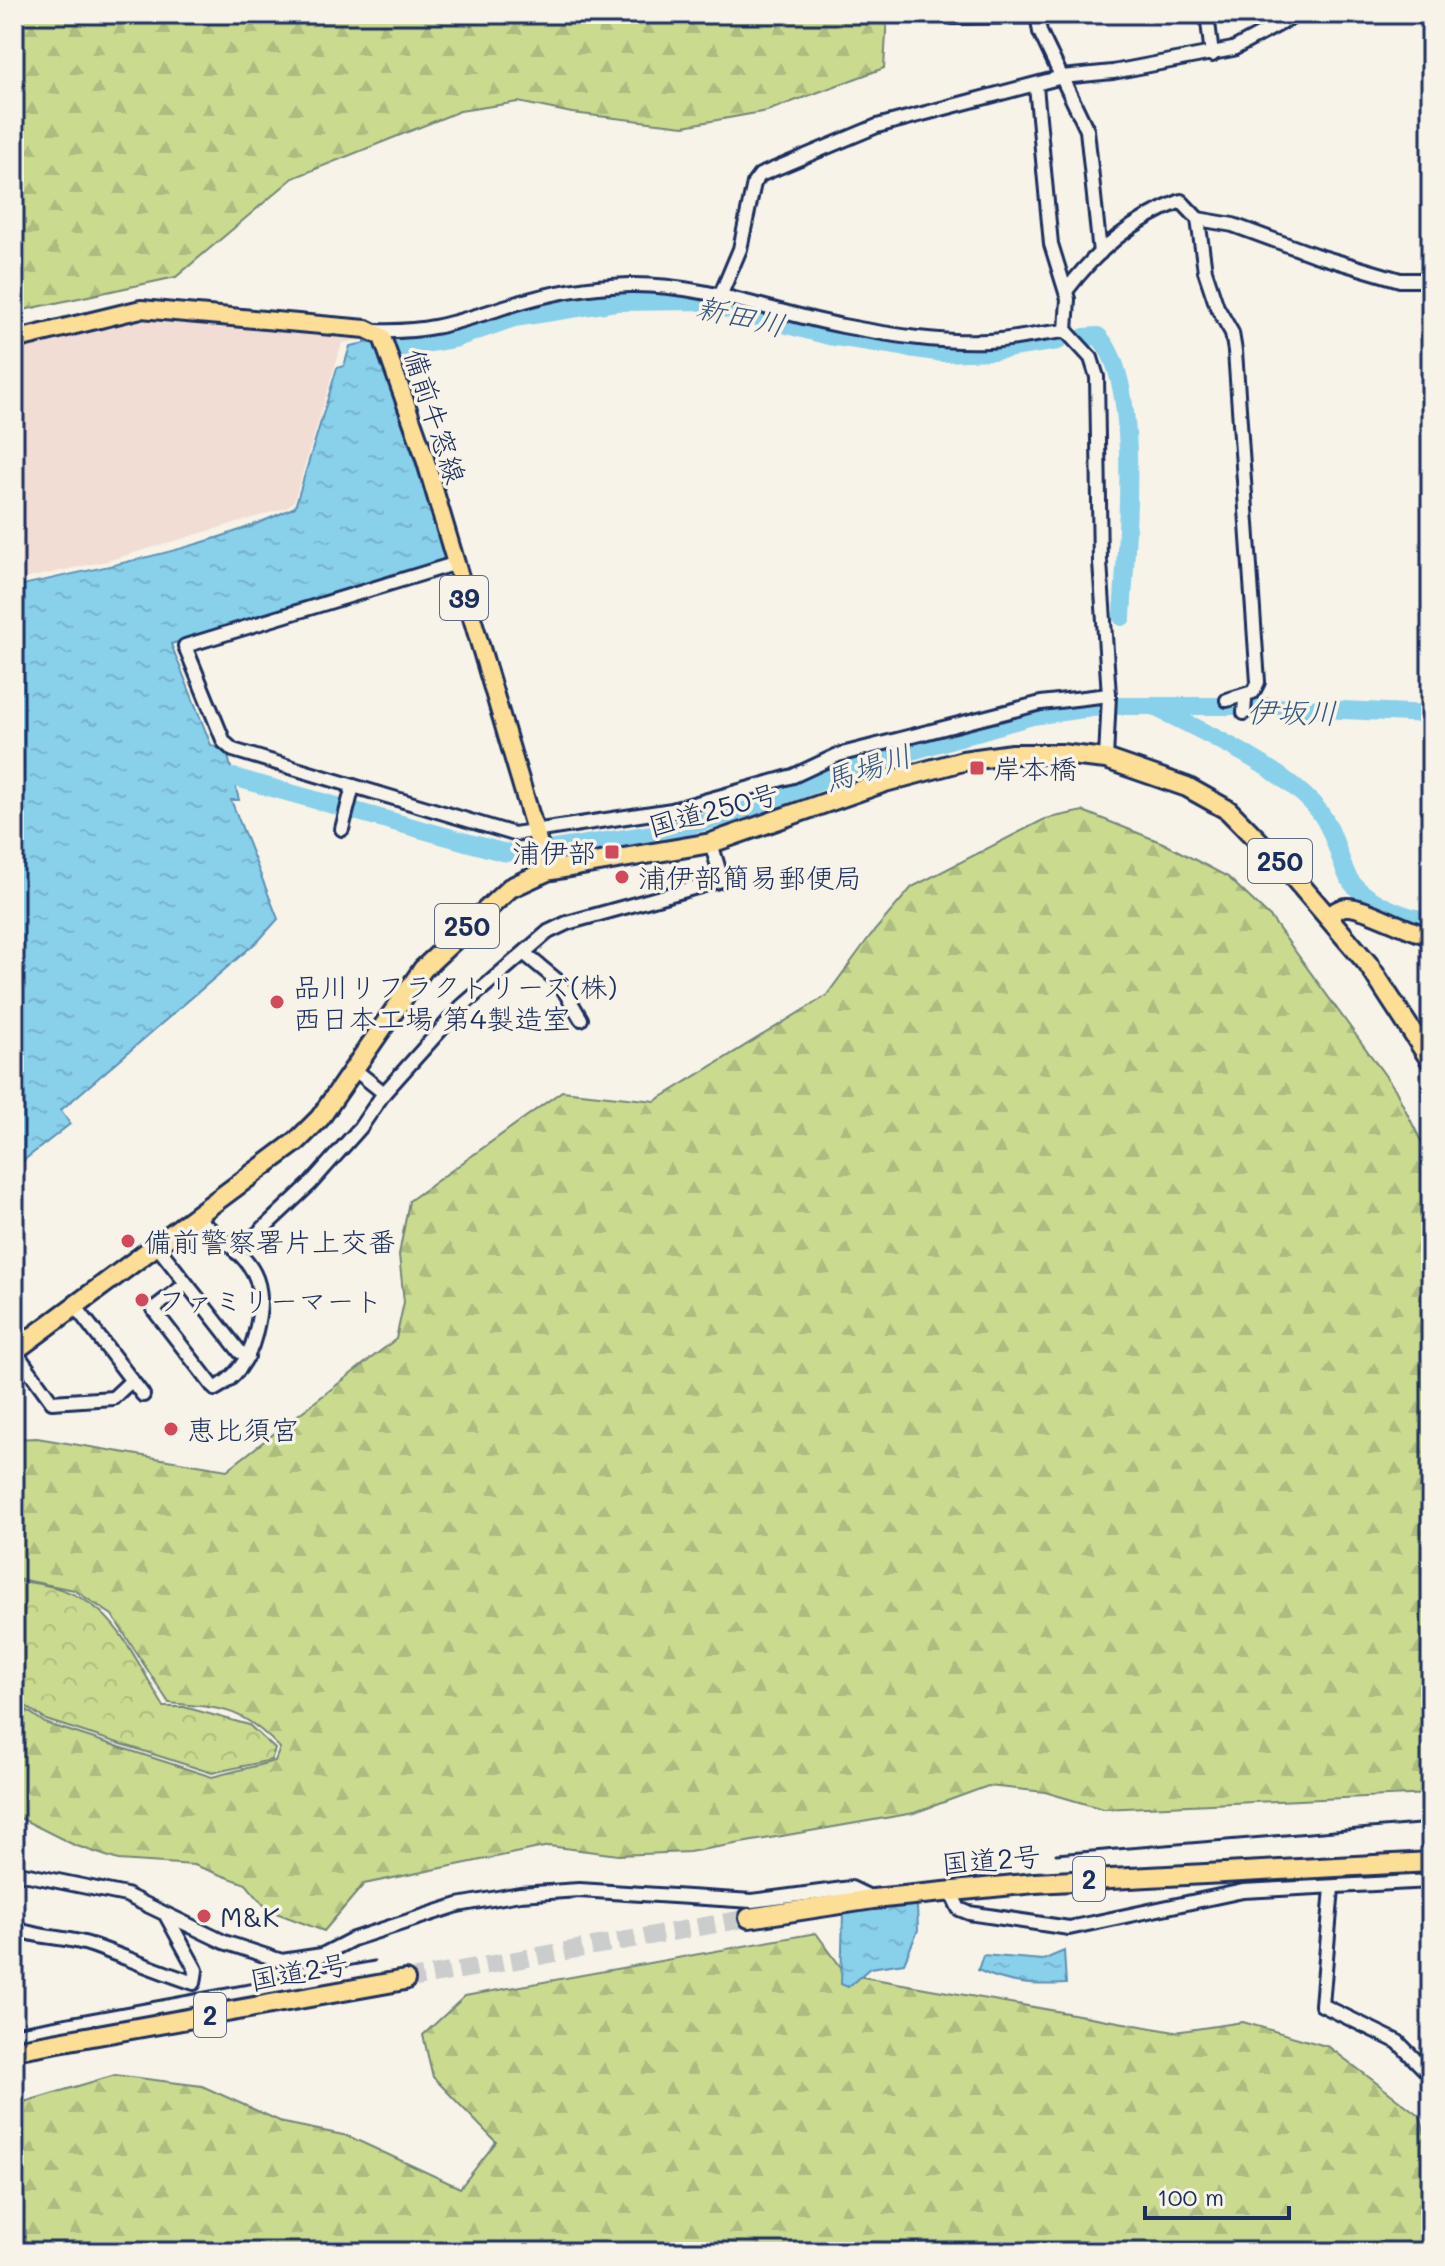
<svg xmlns="http://www.w3.org/2000/svg" width="1445" height="2266" font-family="Mali,'Klee One',sans-serif">
	<style>
		.built { fill: #f2ddd5 }
		.forest { fill: url(#forest-firs); stroke: #728577; stroke-width: 2 }
		.park { fill: url(#park-crowns); stroke: #728577; stroke-width: 2 }
		.water { fill: url(#water-ripples); stroke: #5d90b3; stroke-width: 2 }
		.lines { fill: none; stroke-linecap: round; stroke-linejoin: round }
		.stream { stroke: #5d90b3; stroke-width: 3 }
		.river { stroke: #89d0eb; stroke-width: 18 }
		.highway-tunnel { stroke: #cbcccc; stroke-width: 18; stroke-dasharray: 18 9; stroke-linecap: butt }
		.minor-casing { stroke: #1b2f5e; stroke-width: 18 }
		.major-casing { stroke: #1b2f5e; stroke-width: 22 }
		.highway-casing { stroke: #1b2f5e; stroke-width: 24 }
		.minor { stroke: #f7f3e8; stroke-width: 12 }
		.major { stroke: #fcde96; stroke-width: 16 }
		.highway { stroke: #fcde96; stroke-width: 18 }
		.rail { stroke: #1b2f5e; stroke-width: 3 }
		.poi-dot { fill: #d1495b; stroke: #f7f3e8; stroke-width: 3 }
		.labels { text-anchor: middle; dominant-baseline: central; stroke-width: 7; stroke-linejoin: round; paint-order: stroke }
		.shield { fill: #f7f3e8; stroke: #5d6a87; stroke-width: 2 }
		.shield-label { font-size: 26px; font-weight: bold; fill: #1b2f5e }
		.street-label { font-size: 28px; fill: #1b2f5e; stroke: #f7f3e8 }
		.poi-label { font-size: 28px; fill: #1b2f5e; stroke: #f7f3e8; text-anchor: start }
		.water-label { font-size: 30px; font-style: italic; fill: #365781; stroke: #f7f3e8 }
	</style>
	<defs>
		<pattern id="forest-firs" width="22" height="20" patternUnits="userSpaceOnUse" patternTransform="scale(2)"><rect width="22" height="20" fill="#cadb90"/><path d="M5 1l3.5 6h-7zM16 11l3.5 6h-7z" fill="#adbc7f"/></pattern>
		<pattern id="park-crowns" width="20" height="18" patternUnits="userSpaceOnUse" patternTransform="scale(2)"><rect width="20" height="18" fill="#cadb90"/><path d="M2 6a3 3 0 1 1 6 0M12 15a3 3 0 1 1 6 0" fill="none" stroke="#adbc7f"/></pattern>
		<pattern id="water-ripples" width="26" height="14" patternUnits="userSpaceOnUse" patternTransform="scale(2)"><rect width="26" height="14" fill="#89d0eb"/><path d="M2 4q2-2 4 0t4 0M15 11q2-2 4 0t4 0" fill="none" stroke="#76b3cc"/></pattern>
	</defs>
	<rect width="100%" height="100%" fill="#f7f3e8"/>
	<filter id="ink" filterUnits="userSpaceOnUse"><feTurbulence type="fractalNoise" baseFrequency=".0125" numOctaves="2"/><feDisplacementMap in="SourceGraphic" scale="16" xChannelSelector="R" yChannelSelector="G"/><feConvolveMatrix kernelMatrix="1 2 1 2 8 2 1 2 1" color-interpolation-filters="sRGB"/></filter>
	<g filter="url(#ink)">
		<!-- built -->
		<path class="built" d="M152 314 372 338 342 343 294 501 286 508 107 561 14 581V346Z"/>
		<!-- forest -->
		<g class="forest">
			<path d="M14 14H887L884 68 767 111 684 126 572 113 518 102 460 111 293 178 176 277 14 312Z"/>
			<path d="M1083 811 1163 843 1228 877 1271 918 1395 1089 1431 1161V1794L1103 1809 1045 1792 988 1786 914 1813 689 1852 618 1855 549 1846 364 1884 324 1931 268 1910 246 1884 194 1865 118 1860 74 1845 14 1815V1701L45 1723 212 1777 275 1761 280 1748C241 1707 223 1708 169 1703L112 1615 74 1590 14 1578V1439L37 1438 227 1470 396 1339 404 1302 399 1255 409 1201 562 1091 655 1101 826 996 870 936 912 887 1045 819Z"/>
			<path d="M816 1933 846 1974 1175 2032 1243 2022 1329 2047 1420 2116 1431 2154V2245L1424 2252H14V2109L24 2102 115 2075 202 2086 284 2123 348 2136 460 2188 496 2142 433 2077 423 2035 465 1996Z"/>
		</g>
		<!-- park -->
		<path class="park" d="M14 1581C108 1586 122 1637 164 1707H184L249 1725 275 1749 271 1760 212 1773 46 1720 14 1698Z"/>
		<!-- water -->
		<g class="water">
			<path d="M375 341 448 562 171 644 211 745 227 752 239 800H231L278 919 260 939 61 1110 70 1124 14 1168V587C109 565 206 550 295 507L337 368 344 366 350 346Z"/>
			<path d="M911 1904 917 1907 918 1930 904 1963 870 1968 848 1987 841 1984 843 1913Z"/>
			<path d="M1064 1951 1066 1984C1033 1986 1008 1984 978 1970L983 1955 1043 1960Z"/>
		</g>
		<g class="lines">
			<!-- stream -->
			<path class="stream" d="M1427 921 1431 926"/>
			<!-- river -->
			<g class="river">
				<path d="M1084 337 1098 336C1144 381 1125 554 1122 617"/>
				<path d="M379 352 454 339 514 318 616 302 697 301 829 336 943 353 993 351 1058 341"/>
				<path d="M1156 708C1204 732 1276 765 1313 804 1333 825 1336 850 1347 875 1359 900 1406 918 1431 921"/>
				<path d="M233 777 502 852 521 854 659 833 739 813 857 767 1032 716 1107 706H1256L1431 714"/>
			</g>
			<!-- highway-tunnel -->
			<path class="highway-tunnel" d="M405 1980 749 1918"/>
			<!-- minor casing -->
			<g class="minor-casing">
				<g id="minor">
					<path d="M947 14 953 17 1037 16"/>
					<path d="M1037 14 1040 32 1087 130 1100 253"/>
					<path d="M1207 14 1212 55"/>
					<path d="M1036 86 1051 244 1068 299 1066 331"/>
					<path d="M1198 219 1233 225 1315 255 1400 280H1431"/>
					<path d="M1066 291C1098 249 1132 220 1181 201L1198 219 1205 271 1217 307 1232 333 1235 351 1258 682 1253 692 1227 700"/>
					<path d="M721 294 740 249 754 183 760 175 877 126 975 100 1062 77 1113 72 1233 49 1298 14"/>
					<path d="M376 331C432 333 459 321 511 305 549 293 590 286 630 285 705 284 771 312 843 326 890 335 940 343 988 341 1014 340 1040 333 1066 331L1091 358 1097 377 1100 562 1109 695 1106 759"/>
					<path d="M454 564 185 646 224 742 233 750 514 834 672 810 793 776 838 755 1041 703 1109 695"/>
					<path d="M1244 713 1245 700"/>
					<path d="M342 829 353 786"/>
					<path d="M525 954 559 982 581 1019"/>
					<path d="M355 1070 384 1093"/>
					<path d="M157 1246 240 1352 248 1356"/>
					<path d="M237 1253 310 1184 360 1128 384 1093 462 1006 548 932 567 923 722 880 711 843"/>
					<path d="M186 1284 153 1309 215 1389C237 1377 249 1359 255 1335 272 1268 244 1258 196 1217"/>
					<path d="M76 1307 143 1395"/>
					<path d="M15 1351 52 1402 113 1398 131 1381"/>
					<path d="M14 1872 126 1895 224 1942 282 1961 322 1955 353 1939 458 1905 520 1894 579 1890 752 1901 851 1888 872 1898"/>
					<path d="M1332 1888 1322 2005 1398 2042 1431 2076"/>
					<path d="M950 1890 959 1909 969 1913 1069 1928 1243 1891 1431 1881"/>
					<path d="M14 1928C39 1939 68 1936 94 1946 127 1958 160 1972 194 1983L196 1970 167 1917"/>
				</g>
			</g>
			<!-- major casing -->
			<g class="major-casing">
				<g id="major">
					<path d="M14 340 141 309 366 329 382 337 423 452 547 871"/>
					<path d="M1329 915C1333 913 1340 907 1346 907 1363 905 1407 932 1431 936"/>
				</g>
			</g>
			<!-- highway casing -->
			<g class="highway-casing">
				<g id="highway">
					<path d="M14 1351 297 1141 320 1118 423 969 510 888 547 871 711 843 885 782 963 761 1012 754H1061L1106 759 1187 787 1228 810 1290 873 1368 964 1431 1061"/>
					<path d="M749 1918 873 1899 1035 1883 1431 1862"/>
					<path d="M14 2050 405 1980"/>
				</g>
			</g>
			<!-- minor -->
			<use href="#minor" class="minor"/>
			<!-- major -->
			<use href="#major" class="major"/>
			<!-- highway -->
			<use href="#highway" class="highway"/>
			<!-- rail -->
			<g class="rail">
				<path d="M1056 1854 1431 1823"/>
				<path d="M14 2027 374 1961"/>
			</g>
		</g>
	</g>
	<!-- markers -->
	<g class="poi-dot">
		<rect x="969" y="760" width="16" height="16" rx="4"/>
		<rect x="604" y="844" width="16" height="16" rx="4"/>
		<circle cx="622" cy="877" r="8"/>
		<circle cx="277" cy="1002" r="8"/>
		<circle cx="128" cy="1241" r="8"/>
		<circle cx="142" cy="1300" r="8"/>
		<circle cx="171" cy="1429" r="8"/>
		<circle cx="204" cy="1916" r="8"/>
	</g>
	<g class="labels">
		<!-- shield labels -->
		<g class="shield">
			<rect x="440" y="576" width="48" height="44" rx="6"/>
			<rect x="1248" y="839" width="64" height="44" rx="6"/>
			<rect x="435" y="904" width="64" height="44" rx="6"/>
			<rect x="1073" y="1857" width="32" height="44" rx="6"/>
			<rect x="194" y="1993" width="32" height="44" rx="6"/>
		</g>
		<g class="shield-label">
			<text x="464" y="598">39</text>
			<text x="1280" y="861">250</text>
			<text x="467" y="926">250</text>
			<text x="1089" y="1879">2</text>
			<text x="210" y="2015">2</text>
		</g>
		<!-- street labels -->
		<g class="street-label">
			<text transform="translate(436 416) rotate(72)">備前牛窓線</text>
			<text transform="translate(713 809) rotate(-15)">国道250号</text>
			<text transform="translate(991 1859) rotate(-5)">国道2号</text>
			<text transform="translate(299 1971) rotate(-10)">国道2号</text>
		</g>
		<!-- poi labels -->
		<g class="poi-label">
			<text x="993" y="768">岸本橋</text>
			<text x="596" y="852" text-anchor="end">浦伊部</text>
			<text x="638" y="877">浦伊部簡易郵便局</text>
			<text x="293" y="986">品川リフラクトリーズ(株)<tspan x="293" dy="32">西日本工場 第4製造室</tspan></text>
			<text x="144" y="1241">備前警察署片上交番</text>
			<text x="158" y="1300">ファミリーマート</text>
			<text x="187" y="1429">恵比須宮</text>
			<text x="220" y="1916">M&amp;K</text>
		</g>
		<!-- water labels -->
		<g class="water-label">
			<text transform="translate(741 315) rotate(13)">新田川</text>
			<text transform="translate(1292 711) rotate(1)">伊坂川</text>
			<text transform="translate(867 767) rotate(-18)">馬場川</text>
		</g>
	</g>
	<!-- margin -->
	<rect width="1445" height="2266" fill="none" stroke="#f7f3e8" stroke-width="48"/>
	<rect x="24" y="24" width="1397" height="2218" fill="none" stroke="#1b2f5e" stroke-width="3" filter="url(#ink)"/>
	<!-- scale -->
	<path d="M1145 2206v12h144v-12" fill="none" stroke="#1b2f5e" stroke-width="4"/>
	<text x="1157" y="2206" font-size="24" fill="#1b2f5e" stroke="#f7f3e8" stroke-width="6" paint-order="stroke">100 m</text>
</svg>
